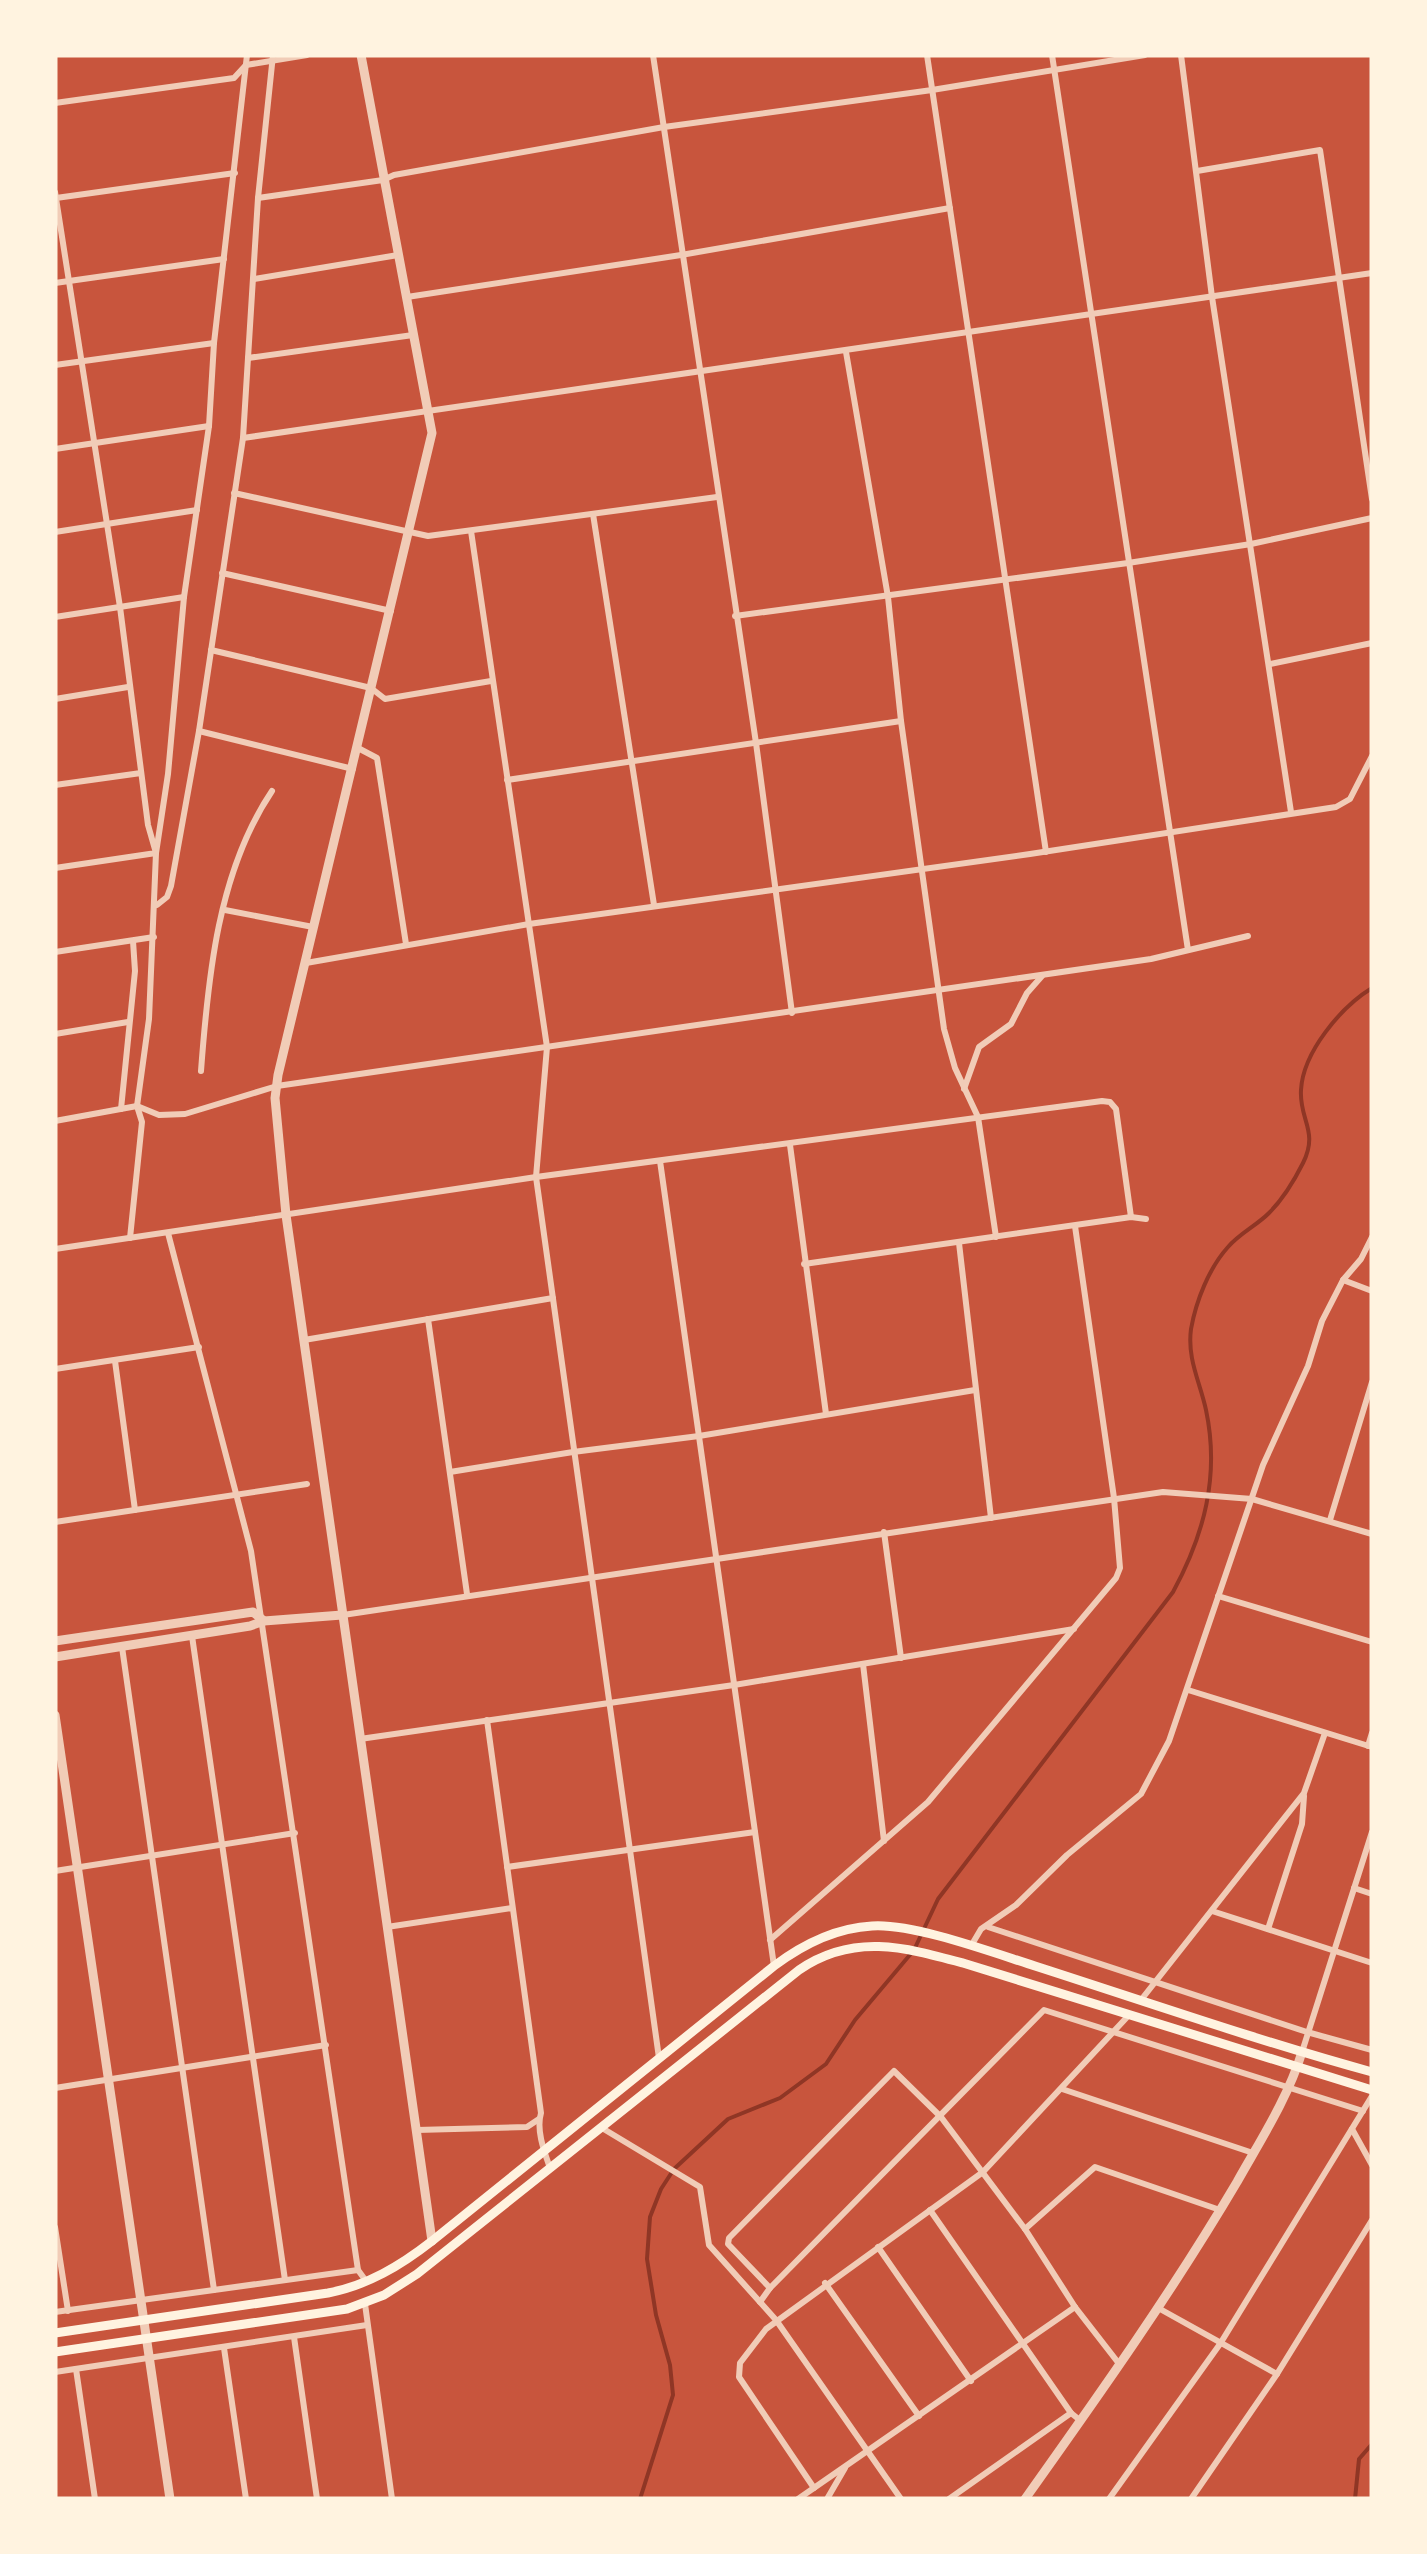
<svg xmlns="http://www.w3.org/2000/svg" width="1427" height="2554" font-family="'Noto Sans',sans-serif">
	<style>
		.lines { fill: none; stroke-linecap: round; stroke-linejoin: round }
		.stream { stroke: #8f3625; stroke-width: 4 }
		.minor { stroke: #f1ccb7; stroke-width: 6 }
		.tertiary { stroke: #f1ccb7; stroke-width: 9 }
		.secondary { stroke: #fff3e0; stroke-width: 9 }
	</style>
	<rect width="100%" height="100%" fill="#c8553d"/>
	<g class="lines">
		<!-- stream -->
		<g class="stream">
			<path d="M1372 131V134"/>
			<path d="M640 2499 673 2395 670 2365 656 2315 647 2259 650 2217 661 2189 674 2169 728 2119 780 2098 826 2064 855 2020 914 1950 938 1899 1173 1592C1204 1535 1220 1476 1206 1410 1200 1382 1187 1359 1191 1329 1196 1301 1209 1268 1228 1247 1240 1233 1256 1226 1269 1213 1283 1199 1294 1181 1303 1163 1319 1131 1299 1120 1301 1090 1303 1052 1341 1007 1372 988"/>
			<path d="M1355 2499 1359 2459 1372 2444"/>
		</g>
		<!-- minor -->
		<g class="minor">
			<path d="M653 55 756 743 792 1013"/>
			<path d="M927 55 1046 852"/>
			<path d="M1052 55 1188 950"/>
			<path d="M1181 55 1212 297 1291 812"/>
			<path d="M55 103 234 78 246 65 307 55"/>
			<path d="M1197 171 1320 150 1372 499"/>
			<path d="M55 192 120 607 148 825 156 853 55 868"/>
			<path d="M56 198 235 173"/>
			<path d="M258 198 383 180 394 175 664 127 932 90 1145 55"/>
			<path d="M254 279 398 255"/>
			<path d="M55 283 224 259"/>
			<path d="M407 297 681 255 950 208"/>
			<path d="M846 352 888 597 901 721 944 1029 955 1068 978 1117 996 1237"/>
			<path d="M248 358 413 335"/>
			<path d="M55 365 214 343"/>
			<path d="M243 438 1372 273"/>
			<path d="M55 449 209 426"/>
			<path d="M234 493 428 536 717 497"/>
			<path d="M593 514 654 905"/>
			<path d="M471 531 547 1047 536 1177 659 2058"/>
			<path d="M55 532 197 510"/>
			<path d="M222 573 391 611"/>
			<path d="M735 616 1128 563 1251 544 1372 518"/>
			<path d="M55 617 184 597"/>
			<path d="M211 650 371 688 385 699 491 681"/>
			<path d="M1270 664 1372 643"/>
			<path d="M55 699 128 687"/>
			<path d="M199 731 353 769"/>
			<path d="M358 748 377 758 406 944"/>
			<path d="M507 780 901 721"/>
			<path d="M55 785 141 773"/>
			<path d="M157 905 167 897 171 886 199 731 243 438 258 198 273 55"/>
			<path d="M225 910 313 927"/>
			<path d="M55 952 154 937"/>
			<path d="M306 963 529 924 1030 854 1336 807 1350 799 1372 756"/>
			<path d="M55 1034 128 1022"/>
			<path d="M201 1071C208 977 218 871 272 791"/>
			<path d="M964 1089 979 1047 1011 1024 1027 993 1042 976"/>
			<path d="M121 1109 135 971 133 941"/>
			<path d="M55 1121 137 1106 159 1115 185 1114 277 1086 1151 959 1248 936"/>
			<path d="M790 1145 826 1414"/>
			<path d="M660 1161 774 1966"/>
			<path d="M168 1233 251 1551 358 2270 366 2281"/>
			<path d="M130 1238 142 1122 137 1106 149 1019 156 853 168 774 184 597 209 426 214 343 247 55"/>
			<path d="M959 1243 991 1518"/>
			<path d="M55 1249 536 1177 1102 1101 1110 1102 1116 1109 1131 1217"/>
			<path d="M804 1264 1131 1217 1146 1219"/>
			<path d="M1343 1280 1372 1291"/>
			<path d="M428 1319 467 1594"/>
			<path d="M304 1340 553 1298"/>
			<path d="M115 1361 135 1510"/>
			<path d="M55 1369 199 1347"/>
			<path d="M450 1472 573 1452 699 1436 975 1390"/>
			<path d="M1330 1520 1372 1382"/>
			<path d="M55 1522 307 1484"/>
			<path d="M884 1532 901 1658"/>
			<path d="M1218 1596 1372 1642"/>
			<path d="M343 1615 1163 1492 1252 1499 1372 1534"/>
			<path d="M192 1636 285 2280"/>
			<path d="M122 1647 214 2290"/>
			<path d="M863 1664 884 1841"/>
			<path d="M1188 1690 1372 1747"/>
			<path d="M487 1720 541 2113C536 2130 544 2151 550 2168"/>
			<path d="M360 1739 734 1685 1074 1629"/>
			<path d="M1368 1746 1372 1733"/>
			<path d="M507 1867 755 1832"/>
			<path d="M55 1871 295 1833"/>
			<path d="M1354 1888 1372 1894"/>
			<path d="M1212 1911 1372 1963"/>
			<path d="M387 1927 512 1908"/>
			<path d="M988 1927 1307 2032 1372 2050"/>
			<path d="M1268 1929 1302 1824 1304 1796"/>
			<path d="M770 1940 928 1802 1116 1578 1120 1568 1114 1498 1075 1226"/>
			<path d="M971 1946 981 1929 1016 1905 1067 1855 1141 1794 1169 1741 1263 1465 1308 1366 1322 1321 1343 1280 1361 1259 1372 1237"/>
			<path d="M1141 2000 1304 1793 1325 1733"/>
			<path d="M1302 2052 1372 1832"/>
			<path d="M55 2088 326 2045"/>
			<path d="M1062 2089 1253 2153"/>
			<path d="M602 2128 700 2187 709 2245 776 2320 901 2499"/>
			<path d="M1352 2129 1372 2165"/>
			<path d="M417 2130 527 2127 539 2119"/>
			<path d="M930 2210 1071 2413 1081 2421"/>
			<path d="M55 2227 68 2311"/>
			<path d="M1025 2229 1095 2167 1220 2210"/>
			<path d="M878 2247 971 2381"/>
			<path d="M825 2283 919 2416"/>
			<path d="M770 2288 728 2244 729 2238 894 2071 941 2117 1025 2229 1075 2307 1120 2365"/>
			<path d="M760 2302 770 2288 1044 2010 1363 2111"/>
			<path d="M365 2304 392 2499"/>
			<path d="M1160 2309 1277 2374"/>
			<path d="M55 2312 358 2270"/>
			<path d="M294 2337 317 2499"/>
			<path d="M224 2348 246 2499"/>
			<path d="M76 2369 95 2499"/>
			<path d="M55 2372 367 2325"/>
			<path d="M814 2488 739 2377 740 2363 766 2329 983 2172 1129 2015"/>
			<path d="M798 2499 1075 2307"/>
			<path d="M827 2499 845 2468"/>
			<path d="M949 2499 1071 2413"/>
			<path d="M1109 2499 1220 2344 1372 2096"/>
			<path d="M1191 2499 1277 2374 1372 2220"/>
		</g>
		<!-- tertiary -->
		<g class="tertiary">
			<path d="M361 55 432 433 278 1075 275 1098 286 1215 432 2241"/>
			<path d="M55 1641 253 1612 264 1621"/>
			<path d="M55 1657 250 1626 264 1621 342 1615"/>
			<path d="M55 1715 170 2499"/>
			<path d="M1025 2499C1099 2395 1172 2292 1237 2182 1260 2141 1288 2098 1302 2052"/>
		</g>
		<!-- secondary -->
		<g class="secondary">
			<path d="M55 2333 328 2293C368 2285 400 2266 432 2241L774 1966C802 1945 836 1928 872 1926 913 1923 994 1953 1035 1966 1147 2002 1259 2041 1372 2072"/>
			<path d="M55 2352 347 2309 384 2295 417 2274 799 1970C853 1933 904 1947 963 1963L1372 2090"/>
		</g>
	</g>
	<!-- border -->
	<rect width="1427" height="2554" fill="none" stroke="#fff3e0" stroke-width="115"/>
</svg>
